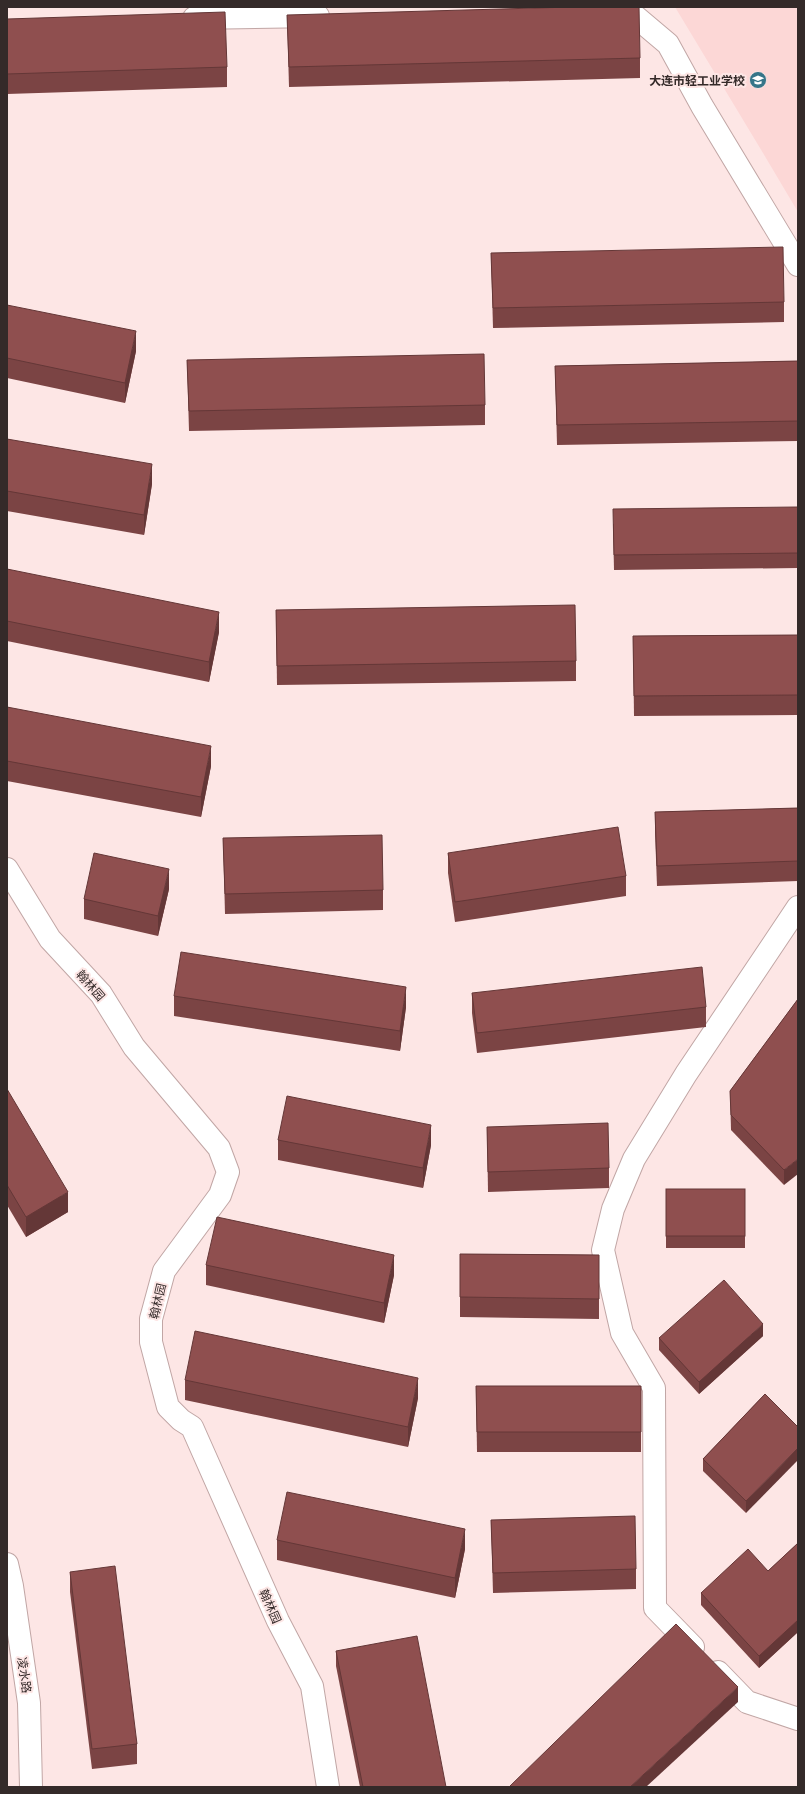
<svg xmlns="http://www.w3.org/2000/svg" width="805" height="1794" font-family="'Playfair Display','Noto Sans SC',serif">
	<style>
		.built { fill: #fcd7d6 }
		.lines { fill: none; stroke-linecap: round; stroke-linejoin: round }
		.minor-casing { stroke: #c1a6a5; stroke-width: 24 }
		.secondary-casing { stroke: #c1a6a5; stroke-width: 24 }
		.minor { stroke: #fff; stroke-width: 22 }
		.secondary { stroke: #fff; stroke-width: 22 }
		.wall { fill: #7b4444 }
		.shaded-wall { fill: #643737 }
		.building { fill: #8f4f4f; stroke: #643737 }
		.labels { text-anchor: middle; dominant-baseline: central; stroke-width: 4; stroke-linejoin: round; paint-order: stroke }
		.poi-label { font-size: 12px; font-weight: bold; fill: #342a29; stroke: #fde6e5; text-anchor: end }
		.street-label { font-size: 12px; fill: #342a29; stroke: #fde6e5 }
	</style>
	<rect width="100%" height="100%" fill="#fde6e5"/>
	<!-- built -->
	<path class="built" d="M675 7H798V212L763 153Z"/>
	<g class="lines">
		<!-- minor casing -->
		<g class="minor-casing">
			<g id="minor">
				<path d="M610 15 636 17 668 44 702 106 798 265"/>
				<path d="M194 18 318 16"/>
				<path d="M7 869 50 939 101 994 134 1047 219 1148 228 1172 220 1195 164 1271 151 1319V1342L168 1407 181 1420 192 1427 278 1621 312 1686 328 1787"/>
				<path d="M693 1647 655 1608 654 1388 622 1333 603 1250 613 1209 634 1159 686 1074 798 907"/>
				<path d="M718 1672 747 1702 798 1719"/>
			</g>
		</g>
		<!-- secondary casing -->
		<g class="secondary-casing">
			<path id="secondary" d="M7 1564 12 1586 29 1703 31 1787"/>
		</g>
		<!-- minor -->
		<use href="#minor" class="minor"/>
		<!-- secondary -->
		<use href="#secondary" class="secondary"/>
	</g>
	<!-- wall -->
	<g class="wall">
		<path d="M287 15 640 58V78L289 87Z"/>
		<path d="M7 19 227 67V87L7 94Z"/>
		<path d="M491 253 784 302V322L493 328Z"/>
		<path d="M7 305 136 351 125 403 7 378Z"/>
		<path d="M187 360 485 405V425L189 431Z"/>
		<path d="M798 361V441L557 445 555 366Z"/>
		<path d="M7 439 152 484 144 535 7 511Z"/>
		<path d="M798 507V568L614 570 613 524Z"/>
		<path d="M7 569 219 632 209 682 7 641Z"/>
		<path d="M276 610 576 661V681L277 685Z"/>
		<path d="M798 635V715L634 716 633 636Z"/>
		<path d="M7 707 211 766 201 817 7 781Z"/>
		<path d="M798 808V881L657 886 655 832V812Z"/>
		<path d="M223 838 383 890V910L225 914Z"/>
		<path d="M448 853 626 876V896L455 922 448 873Z"/>
		<path d="M169 889 158 936 84 919V899Z"/>
		<path d="M472 993 706 1007V1027L477 1053 472 1013Z"/>
		<path d="M174 996 406 1007 400 1051 174 1016Z"/>
		<path d="M798 999 784 1185 731 1130 730 1091Z"/>
		<path d="M7 1089 68 1212 26 1237 7 1205Z"/>
		<path d="M487 1127 609 1168V1188L488 1192Z"/>
		<path d="M278 1140 431 1145 423 1188 278 1160Z"/>
		<rect x="666" y="1189" width="79" height="59"/>
		<path d="M460 1254 599 1255V1319L460 1317Z"/>
		<path d="M206 1265 394 1275 384 1323 206 1285Z"/>
		<path d="M763 1336 699 1394 659 1350V1338Z"/>
		<path d="M185 1380 418 1398 408 1447 185 1400Z"/>
		<path d="M476 1386H641V1452H477Z"/>
		<path d="M765 1394 746 1513 703 1471V1459Z"/>
		<path d="M491 1520 636 1569V1589L493 1593Z"/>
		<path d="M277 1540 465 1549 455 1598 277 1560Z"/>
		<path d="M798 1543V1632L759 1668 701 1605V1593L768 1571Z"/>
		<path d="M70 1572 137 1744V1764L92 1769 70 1592Z"/>
		<path d="M336 1651 446 1787H360L336 1666Z"/>
	</g>
	<!-- shaded-wall -->
	<g class="shaded-wall">
		<path d="M136 331V351L125 403V383Z"/>
		<path d="M152 464V484L144 535V515Z"/>
		<path d="M219 612V632L209 682V662Z"/>
		<path d="M211 746V766L201 817V797Z"/>
		<path d="M169 869V889L158 936V916Z"/>
		<path d="M406 987V1007L400 1051V1031Z"/>
		<path d="M431 1125V1145L423 1188V1168Z"/>
		<path d="M798 1159V1174L784 1185V1170Z"/>
		<path d="M68 1192V1212L26 1237V1217Z"/>
		<path d="M394 1255V1275L384 1323V1303Z"/>
		<path d="M763 1324V1336L699 1394V1382Z"/>
		<path d="M418 1378V1398L408 1447V1427Z"/>
		<path d="M798 1448V1460L746 1513V1501Z"/>
		<path d="M465 1529V1549L455 1598V1578Z"/>
		<path d="M798 1620V1632L759 1668V1656Z"/>
		<path d="M738 1687V1702L646 1787H630Z"/>
	</g>
	<!-- building -->
	<g class="building">
		<path d="M572 7H639L640 58 289 67 287 15Z"/>
		<path d="M225 12 227 67 7 74V19Z"/>
		<path d="M783 247 784 302 493 308 491 253Z"/>
		<path d="M7 305 136 331 125 383 7 358Z"/>
		<path d="M484 354 485 405 189 411 187 360Z"/>
		<path d="M798 361V421L557 425 555 366Z"/>
		<path d="M7 439 152 464 144 515 7 491Z"/>
		<path d="M798 507V553L614 555 613 509Z"/>
		<path d="M7 569 219 612 209 662 7 621Z"/>
		<path d="M575 605 576 661 277 666 276 610Z"/>
		<path d="M798 635V695L634 696 633 636Z"/>
		<path d="M7 707 211 746 201 797 7 761Z"/>
		<path d="M798 808V861L657 866 655 812Z"/>
		<path d="M618 827 626 876 455 902 448 853Z"/>
		<path d="M382 835 383 890 225 894 223 838Z"/>
		<path d="M94 853 169 869 158 916 84 899Z"/>
		<path d="M181 952 406 987 400 1031 174 996Z"/>
		<path d="M702 967 706 1007 477 1033 472 993Z"/>
		<path d="M798 999V1159L784 1170 731 1115 730 1091Z"/>
		<path d="M7 1089 68 1192 26 1217 7 1185Z"/>
		<path d="M287 1096 431 1125 423 1168 278 1140Z"/>
		<path d="M608 1123 609 1168 488 1172 487 1127Z"/>
		<rect x="666" y="1189" width="79" height="47"/>
		<path d="M217 1217 394 1255 384 1303 206 1265Z"/>
		<path d="M460 1254 599 1255V1299L460 1297Z"/>
		<path d="M724 1280 763 1324 699 1382 659 1338Z"/>
		<path d="M195 1331 418 1378 408 1427 185 1380Z"/>
		<path d="M476 1386H641V1432H477Z"/>
		<path d="M765 1394 798 1427V1448L746 1501 703 1459Z"/>
		<path d="M287 1492 465 1529 455 1578 277 1540Z"/>
		<path d="M635 1516 636 1569 493 1573 491 1520Z"/>
		<path d="M798 1543V1620L759 1656 701 1593 748 1549 768 1571Z"/>
		<path d="M115 1566 137 1744 92 1749 70 1572Z"/>
		<path d="M676 1624 738 1687 630 1787H509Z"/>
		<path d="M417 1636 446 1787H363L336 1651Z"/>
	</g>
	<!-- icons -->
	<defs>
		<g id="school-disc" transform="scale(0.9)"><circle r="9.5" fill="#367589" stroke="#fde6e5"/><path d="M0-5L7-2L0 1L-7-2ZM-4 1L0 2.5L4 1V4Q0 6-4 4Z" fill="#fff"/></g>
	</defs>
	<g fill-rule="evenodd">
		<use href="#school-disc" x="758" y="80"/>
	</g>
	<g class="labels">
		<!-- poi labels -->
		<g class="poi-label">
			<text x="745" y="80">大连市轻工业学校</text>
		</g>
		<!-- street labels -->
		<g class="street-label">
			<text transform="translate(91 985) rotate(49)">翰林园</text>
			<text transform="translate(157 1301) rotate(-77)">翰林园</text>
			<text transform="translate(271 1606) rotate(66)">翰林园</text>
			<text transform="translate(25 1675) rotate(82)">凌水路</text>
		</g>
	</g>
	<!-- border -->
	<rect width="805" height="1794" fill="none" stroke="#342a29" stroke-width="16"/>
</svg>
